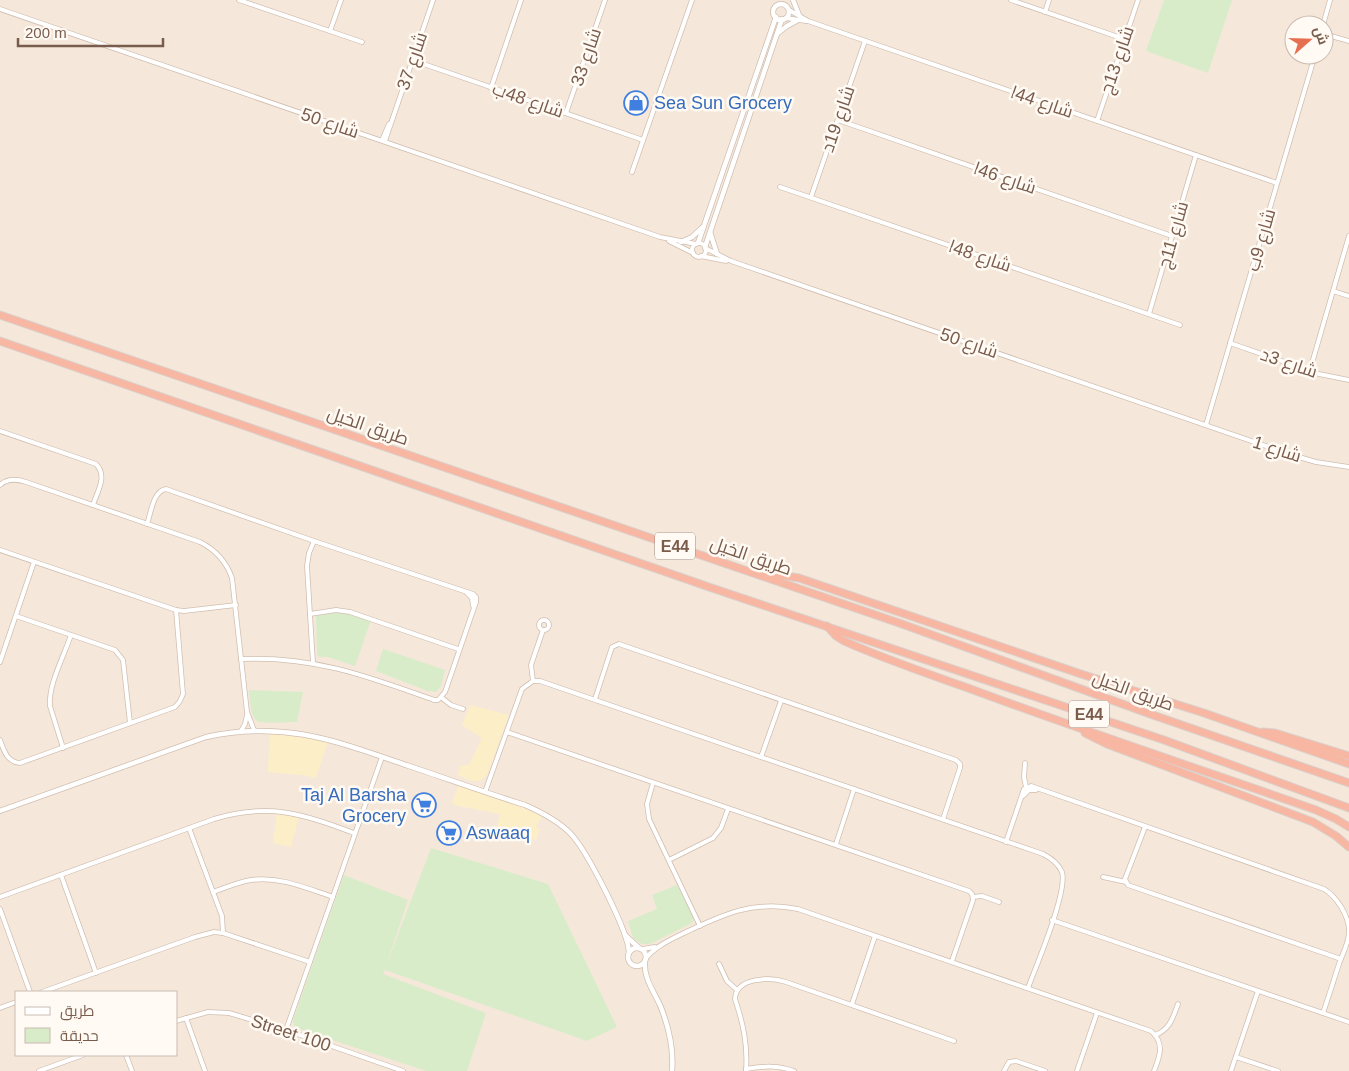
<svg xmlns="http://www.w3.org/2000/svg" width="1349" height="1071" font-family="Helvetica,Cairo,sans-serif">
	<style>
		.residential { fill: #f5e8da; fill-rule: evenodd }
		.green { fill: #d8ecc9 }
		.sand { fill: #fcefc7 }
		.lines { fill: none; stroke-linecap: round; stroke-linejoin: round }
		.minor-casing { stroke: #d1beb0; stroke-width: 5.5 }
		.tertiary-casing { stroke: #d1beb0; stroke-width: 6 }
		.motorway-casing { stroke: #dad1cd; stroke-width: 9 }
		.minor { stroke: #fff; stroke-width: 4 }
		.tertiary { stroke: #fff; stroke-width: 4.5 }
		.motorway { stroke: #f7b7a3; stroke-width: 7 }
		.labels { text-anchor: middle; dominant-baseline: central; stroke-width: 5; stroke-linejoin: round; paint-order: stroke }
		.shield { fill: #fffaf3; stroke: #a28b7f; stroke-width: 1 }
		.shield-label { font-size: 16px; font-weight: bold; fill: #7a5c4d }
		.street-label { font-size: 18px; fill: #7a5c4d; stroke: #fffaf3 }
		.shop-label { font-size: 18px; fill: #366cbe; stroke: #fffaf3; text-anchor: start }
	</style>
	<rect width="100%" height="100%" fill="#fdf6ec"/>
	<!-- residential -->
	<path class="residential" d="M0 0H1349V1071H0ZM1294 25H1324V55H1294ZM16 992H176V1055H16Z"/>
	<!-- green -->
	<g class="green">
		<path d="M1164 0H1232L1208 73 1146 51Z"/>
		<path d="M339 612 350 613 371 620 355 666 328 657H319L317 654 316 616Z"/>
		<path d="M383 649 445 670 441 686 436 692 428 691 376 671Z"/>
		<path d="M249 690 303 692 297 722C290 722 261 724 257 721 250 716 250 698 249 690Z"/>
		<path d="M431 848 548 884 617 1027 587 1041 385 970 383 974 486 1013 467 1071H426L299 1029 294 1026 293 1020 344 875 408 900 386 966Z"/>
		<path d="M677 885 694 918 692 923 650 944H642L633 938 628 921 657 909 652 895Z"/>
	</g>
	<!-- sand -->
	<g class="sand">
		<path d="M470 705 509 715 487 775 480 781H471L458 775 461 765H469L482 738 462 725Z"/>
		<path d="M270 733 328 741 316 778 302 775 268 772Z"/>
		<path d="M459 785 543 815 536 826 540 829 536 840 497 826 500 814 454 805 452 802Z"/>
		<path d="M277 813 299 816 291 847 273 843Z"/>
	</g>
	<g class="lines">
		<!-- minor casing -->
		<g class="minor-casing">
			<g id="minor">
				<path d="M239 0 362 42"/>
				<path d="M1011 0 1124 39"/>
				<path d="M0 9 660 237 696 244"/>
				<path d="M789 10 808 21 1277 183"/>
				<path d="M1045 12 1049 0"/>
				<path d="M786 18 806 21"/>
				<path d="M1323 25 1330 0"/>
				<path d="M330 31 341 0"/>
				<path d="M1324 34 1349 41"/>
				<path d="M412 60 643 140"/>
				<path d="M491 88 521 0"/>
				<path d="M566 113 605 0"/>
				<path d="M838 120 1172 236"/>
				<path d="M1097 121 1138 0"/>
				<path d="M382 140 389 124"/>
				<path d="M385 141 433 0"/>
				<path d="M632 172 692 0"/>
				<path d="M780 187 1180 325"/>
				<path d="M811 197 865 41"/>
				<path d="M669 241 693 253"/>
				<circle cx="699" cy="250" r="7"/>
				<path d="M705 248 731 261 1292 455 1316 462 1349 467"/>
				<path d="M701 256 726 261"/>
				<path d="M1333 291 1349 296"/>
				<path d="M1149 314 1196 155"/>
				<path d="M1230 343 1319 374 1349 380"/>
				<path d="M1310 370 1349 236"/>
				<path d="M1206 425 1315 55"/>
				<path d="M0 431 96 464C108 476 97 492 93 505"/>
				<path d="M0 485C8 478 17 479 26 482L200 542C216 550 226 561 232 578L247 712 254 730"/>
				<path d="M147 524C151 513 153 491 166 489L314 541 473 594 476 597V602L445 692 438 700H434C367 676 314 656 241 659"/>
				<path d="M0 550 176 610 184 611 236 605"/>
				<path d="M467 593 472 598 473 606"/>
				<path d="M310 614 336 610 350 612 458 649"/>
				<path d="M16 616 115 650 123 660 130 723"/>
				<circle cx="544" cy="625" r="5"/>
				<path d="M0 662 34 562"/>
				<path d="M313 663 307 566 309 553 314 541"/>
				<path d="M533 681 531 665 543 630"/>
				<path d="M442 698 451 705 463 709"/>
				<path d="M595 699 612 647 619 644 956 760 960 764V768L943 819"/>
				<path d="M241 731 245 724 247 715"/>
				<path d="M507 732 969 891 972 894 973 900 952 961"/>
				<path d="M0 740C4 751 7 762 20 763L175 707 180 701 183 694 176 610"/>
				<path d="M63 748 50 706C48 685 64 656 71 635"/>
				<path d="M761 757 781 701"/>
				<path d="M1025 763 1024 777 1026 787"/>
				<path d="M653 783 647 804 649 819 700 926"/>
				<path d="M485 792 522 689 533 681H540L1043 854C1051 858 1058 863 1062 872 1068 892 1036 966 1028 988"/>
				<path d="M1023 796 1029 790H1036"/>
				<path d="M1145 827 1125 879 1128 885 1341 959"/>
				<path d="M189 828 222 916 223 933"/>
				<path d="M1006 842 1024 789 1031 786 1324 889C1337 897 1349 916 1349 931 1349 942 1344 951 1340 961 1334 979 1329 996 1323 1013"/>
				<path d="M836 844 854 789"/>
				<path d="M669 860 713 838 721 828 728 809"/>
				<path d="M61 875 96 973"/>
				<path d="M1103 877 1126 882"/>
				<path d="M213 892C225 888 238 882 251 880 279 876 306 888 333 897"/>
				<path d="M0 897 214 819C270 802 302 814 354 833"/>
				<path d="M973 897 982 896 999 902"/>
				<path d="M0 909 30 992"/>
				<path d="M1052 920 1349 1022"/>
				<path d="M642 949 655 947"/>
				<path d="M646 958C656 946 670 940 684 933 724 914 753 900 798 909L1151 1031C1165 1043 1160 1056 1154 1071"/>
				<path d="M719 964 727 981 737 990"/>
				<path d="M42 992 195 937 214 932 223 933 310 962"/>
				<path d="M852 1004 875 936"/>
				<path d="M0 1008 16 1002"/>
				<path d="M186 1018 205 1071"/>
				<path d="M176 1021 208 1012 229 1013 286 1030 403 1071"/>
				<path d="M286 1030 382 757"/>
				<path d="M1155 1035C1170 1030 1173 1017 1178 1004"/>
				<path d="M126 1055 132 1071"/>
				<path d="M1236 1057 1278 1071"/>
				<path d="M746 1069C763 1066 778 1065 794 1071"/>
				<path d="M39 1071 83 1055"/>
				<path d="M746 1071C748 1045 743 1023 735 999 736 977 770 977 786 982L954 1041"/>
				<path d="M1004 1071 1009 1062 1016 1061 1045 1071"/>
				<path d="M1077 1071 1097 1013"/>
				<path d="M1231 1071 1258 991"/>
			</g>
		</g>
		<!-- tertiary casing -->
		<g class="tertiary-casing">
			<g id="tertiary">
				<path d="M793 0 799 15"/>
				<circle cx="781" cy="12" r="8"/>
				<path d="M778 33 787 26 798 20"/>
				<path d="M710 232 717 254"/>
				<path d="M681 242 692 237 703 227"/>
				<path d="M698 243 776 17"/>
				<path d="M705 247 782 19"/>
				<path d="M0 811 206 737C285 720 336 741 409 766 448 779 486 793 525 805 541 812 557 820 570 833 586 849 629 932 629 953"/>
				<path d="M626 936 639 948"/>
				<circle cx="637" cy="957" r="9"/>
				<path d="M645 960C643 977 653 990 660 1005 669 1027 674 1047 672 1071"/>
			</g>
		</g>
		<!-- motorway casing -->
		<g class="motorway-casing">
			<g id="motorway">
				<path d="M0 315 902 624 1150 714 1349 783"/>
				<path d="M0 341 709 587 1164 740 1349 808"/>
				<path d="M766 575H780L799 578 1081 674 1204 713 1349 764"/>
				<path d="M827 626 836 636 844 641C884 659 926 673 968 688 1083 731 1200 769 1316 810L1336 819 1349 827"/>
				<path d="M1263 732 1275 733 1349 756"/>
				<path d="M1085 733 1107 744 1313 822 1336 836 1349 847"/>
			</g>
		</g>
		<!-- minor -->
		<use href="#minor" class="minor"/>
		<!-- tertiary -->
		<use href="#tertiary" class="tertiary"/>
		<!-- motorway -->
		<use href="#motorway" class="motorway"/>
	</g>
	<!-- icons -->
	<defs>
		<g id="shop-ring" transform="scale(1.25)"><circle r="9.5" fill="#fffaf3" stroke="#3f7fe0" stroke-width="1.5"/><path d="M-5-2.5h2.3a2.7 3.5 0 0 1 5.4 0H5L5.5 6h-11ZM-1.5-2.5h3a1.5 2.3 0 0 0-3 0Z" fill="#3f7fe0"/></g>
		<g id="supermarket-ring" transform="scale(1.25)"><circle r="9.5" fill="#fffaf3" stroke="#3f7fe0" stroke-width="1.5"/><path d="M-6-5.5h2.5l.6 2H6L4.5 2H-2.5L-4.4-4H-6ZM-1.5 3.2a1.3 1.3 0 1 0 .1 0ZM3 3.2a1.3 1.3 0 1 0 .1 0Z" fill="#3f7fe0"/></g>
	</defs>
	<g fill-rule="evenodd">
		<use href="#shop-ring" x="636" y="103"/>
		<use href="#supermarket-ring" x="424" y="805"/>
		<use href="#supermarket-ring" x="449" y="833"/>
	</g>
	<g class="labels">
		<!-- shield labels -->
		<g class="shield">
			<rect x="655" y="532.5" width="40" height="27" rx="4"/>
			<rect x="1069" y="700.5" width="40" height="27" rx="4"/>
		</g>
		<g class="shield-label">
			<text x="675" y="546">E44</text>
			<text x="1089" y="714">E44</text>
		</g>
		<!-- street labels -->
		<g class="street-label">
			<text transform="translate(586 57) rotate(-71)">شارع 33</text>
			<text transform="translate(1117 60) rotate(-71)">شارع 13ج</text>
			<text transform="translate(412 61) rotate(-71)">شارع 37</text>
			<text transform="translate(528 100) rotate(19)">شارع 48ب</text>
			<text transform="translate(1042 102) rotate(19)">شارع 44ا</text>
			<text transform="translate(838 119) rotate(-71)">شارع 19د</text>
			<text transform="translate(330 123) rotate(19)">شارع 50</text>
			<text transform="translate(1005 178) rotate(19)">شارع 46ا</text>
			<text transform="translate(1173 235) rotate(-74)">شارع 11ج</text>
			<text transform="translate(1261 240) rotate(-74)">شارع 9ب</text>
			<text transform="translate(980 256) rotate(19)">شارع 48ا</text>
			<text transform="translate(969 343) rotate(19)">شارع 50</text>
			<text transform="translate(1289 363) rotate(19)">شارع 3د</text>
			<text transform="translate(368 426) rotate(19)">طريق الخيل</text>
			<text transform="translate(1277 449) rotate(18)">شارع 1</text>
			<text transform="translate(751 556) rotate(19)">طريق الخيل</text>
			<text transform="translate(1133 691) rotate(20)">طريق الخيل</text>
			<text transform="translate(291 1033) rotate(18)">Street 100</text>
		</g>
		<!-- shop labels -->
		<g class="shop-label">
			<text x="654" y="103">Sea Sun Grocery</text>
			<text x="406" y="795" text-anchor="end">Taj Al Barsha<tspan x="406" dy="21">Grocery</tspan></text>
			<text x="466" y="833">Aswaaq</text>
		</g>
	</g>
	<!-- legend -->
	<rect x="15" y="991" width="162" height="65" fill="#fffaf3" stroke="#cabbb1"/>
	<rect x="25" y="1007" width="25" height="8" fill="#ffffff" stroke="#cabbb1"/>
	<text x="60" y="1016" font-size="15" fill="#7a5c4d">طريق</text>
	<rect x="25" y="1028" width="25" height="15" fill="#d8ecc9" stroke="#cabbb1"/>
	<text x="60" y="1041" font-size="15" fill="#7a5c4d">حديقة</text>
	<!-- north arrow -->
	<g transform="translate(1309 40) rotate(70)"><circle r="24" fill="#fffaf3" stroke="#cabbb1"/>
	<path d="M0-4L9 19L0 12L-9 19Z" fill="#e76f51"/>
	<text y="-8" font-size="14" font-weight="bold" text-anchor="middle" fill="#7a5c4d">ش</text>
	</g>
	<!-- scale -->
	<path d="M18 38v8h145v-8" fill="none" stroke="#7a5c4d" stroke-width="2.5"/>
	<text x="25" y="38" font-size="15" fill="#7a5c4d" stroke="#fffaf3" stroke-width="4" paint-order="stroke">200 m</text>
</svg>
